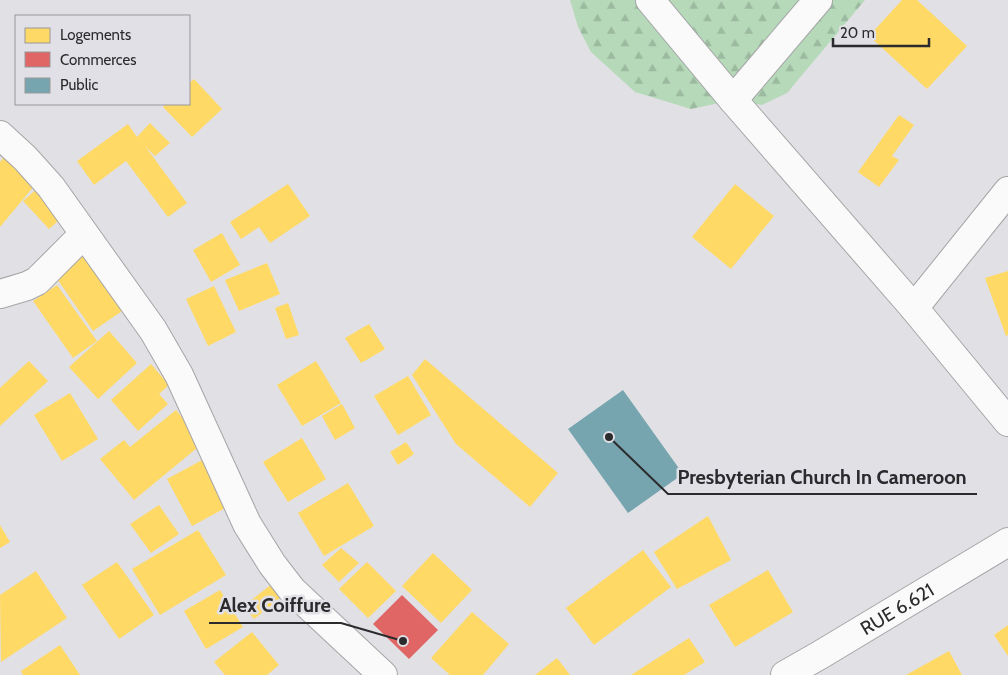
<svg xmlns="http://www.w3.org/2000/svg" width="1008" height="675" font-family="Cabin,sans-serif">
	<style>
		.forest { fill: url(#forest-firs) }
		.homes { fill: #ffd966 }
		.shops { fill: #e06666 }
		.public { fill: #76a5af }
		.lines { fill: none; stroke-linecap: round; stroke-linejoin: round }
		.minor-casing { stroke: #a5a5a7; stroke-width: 30 }
		.minor { stroke: #fafafb; stroke-width: 28 }
		.labels { text-anchor: middle; dominant-baseline: central; stroke-width: 5; stroke-linejoin: round; paint-order: stroke }
		.street-label { font-size: 19px; fill: #2b2b2d; stroke: #e0e0e6 }
		.leader { fill: none; stroke: #2b2b2d; stroke-width: 2 }
		.callout-dot { fill: #2b2b2d; stroke: #e0e0e6; stroke-width: 2 }
		.callout-label { font-size: 20px; text-anchor: middle; font-weight: bold; fill: #2b2b2d; stroke: #e0e0e6; stroke-width: 5; stroke-linejoin: round; paint-order: stroke }
	</style>
	<defs>
		<pattern id="forest-firs" width="22" height="20" patternUnits="userSpaceOnUse" patternTransform="scale(1.25)"><rect width="22" height="20" fill="#b5d9b9"/><path d="M5 1l3.5 6h-7zM16 11l3.5 6h-7z" fill="#9cba9f"/></pattern>
	</defs>
	<rect width="100%" height="100%" fill="#e1e1e5"/>
	<!-- forest -->
	<path class="forest" d="M570 0H865L787 93 762 105 733 100 691 109 635 92 591 52 578 27Z"/>
	<!-- homes -->
	<g class="homes">
		<path d="M902 0H917L967 46 927 89 869 36Z"/>
		<path d="M194 79 222 109 192 137 163 107 166 104H189V83Z"/>
		<path d="M899 115 914 125 892 156 899 160 879 187 858 172Z"/>
		<path d="M150 123 170 143 155 156 145 146 187 203 168 217 126 161 94 185 77 161 128 124 137 137Z"/>
		<path d="M8 152 35 185 0 227V162Z"/>
		<path d="M288 184 310 216 270 243 259 227 241 239 230 222Z"/>
		<path d="M735 184 774 216 731 269 692 237Z"/>
		<path d="M40 186 66 214 49 229 23 201Z"/>
		<path d="M222 233 240 265 211 282 193 250Z"/>
		<path d="M88 250 128 307 93 331 53 273Z"/>
		<path d="M267 263 280 294 239 311 225 280Z"/>
		<path d="M1008 271V335L1006 336 985 278Z"/>
		<path d="M57 285 97 341 73 358 33 301Z"/>
		<path d="M214 286 236 332 208 346 186 299Z"/>
		<path d="M288 303 299 335 286 339 275 308Z"/>
		<path d="M369 324 385 349 361 363 345 338Z"/>
		<path d="M109 331 137 363 98 399 69 367Z"/>
		<path d="M425 359 558 473 530 507 456 444 412 375Z"/>
		<path d="M29 361 48 381 0 426V388Z"/>
		<path d="M316 361 341 403 302 426 277 385Z"/>
		<path d="M151 364 169 385 159 394 168 404 138 431 111 400Z"/>
		<path d="M408 376 431 415 398 435 374 396Z"/>
		<path d="M70 393 98 439 62 461 34 415Z"/>
		<path d="M342 404 355 428 335 440 322 416Z"/>
		<path d="M176 410 203 443 134 500 100 459 124 440 130 447Z"/>
		<path d="M302 438 326 479 288 502 263 462Z"/>
		<path d="M406 442 414 454 398 465 390 452Z"/>
		<path d="M204 459 229 506 192 526 167 479Z"/>
		<path d="M348 483 374 526 324 556 298 513Z"/>
		<path d="M159 505 179 534 151 553 130 524Z"/>
		<path d="M708 516 731 560 677 589 654 552Z"/>
		<path d="M0 525 10 542 0 548Z"/>
		<path d="M198 530 226 575 160 615 132 569Z"/>
		<path d="M341 548 359 563 339 582 322 565Z"/>
		<path d="M643 550 671 587 594 645 566 608Z"/>
		<path d="M433 553 472 590 441 623 402 586Z"/>
		<path d="M117 562 154 615 119 639 82 585Z"/>
		<path d="M367 562 396 591 368 618 339 589Z"/>
		<path d="M768 570 793 612 735 647 709 605Z"/>
		<path d="M36 571 67 618 1 662 0 595Z"/>
		<path d="M277 580 287 593 254 619 244 606Z"/>
		<path d="M220 590 243 627 206 649 184 611Z"/>
		<path d="M472 612 509 644 483 675H450L431 658Z"/>
		<path d="M1008 625V656L994 635Z"/>
		<path d="M252 632 279 665 267 675H225L214 662Z"/>
		<path d="M689 638 705 662 684 675H631Z"/>
		<path d="M60 645 80 675H23L21 671Z"/>
		<path d="M949 651 962 675H906Z"/>
		<path d="M557 658 570 675H535Z"/>
	</g>
	<!-- shops -->
	<path class="shops" d="M402 595 438 630 409 659 373 624Z"/>
	<!-- public -->
	<path class="public" d="M623 390 683 474 628 513 568 429Z"/>
	<g class="lines">
		<!-- minor casing -->
		<g class="minor-casing">
			<g id="minor">
				<path d="M650 0 733 100 914 308 1008 422"/>
				<path d="M733 100 818 0"/>
				<path d="M0 135 25 158 51 187 153 330 179 375 247 524 272 564 292 590 383 675"/>
				<path d="M0 294 27 286 37 281 84 234"/>
				<path d="M914 308 1008 191"/>
				<path id="s1" d="M785 675 820 655 1008 542"/>
			</g>
		</g>
		<!-- minor -->
		<use href="#minor" class="minor"/>
	</g>
	<g class="labels">
		<!-- street labels -->
		<g class="street-label">
			<text stroke="none"><textPath href="#s1" startOffset="130">RUE 6.621</textPath></text>
		</g>
	</g>
	<!-- callouts -->
	<path class="leader" d="M609 437L668 494H977M403 641L341 623H209"/>
	<g class="callout-dot">
		<circle cx="609" cy="437" r="5"/>
		<circle cx="403" cy="641" r="5"/>
	</g>
	<g class="callout-label">
		<text x="822" y="484">Presbyterian Church In Cameroon</text>
		<text x="275" y="612">Alex Coiffure</text>
	</g>
	<!-- legend -->
	<rect x="15" y="15" width="175" height="90" fill="#e0e0e6" stroke="#98989c"/>
	<rect x="25" y="28" width="25" height="15" fill="#ffd966" stroke="#98989c"/>
	<text x="60" y="40" font-size="15" fill="#2b2b2d">Logements</text>
	<rect x="25" y="52" width="25" height="15" fill="#e06666" stroke="#98989c"/>
	<text x="60" y="65" font-size="15" fill="#2b2b2d">Commerces</text>
	<rect x="25" y="78" width="25" height="15" fill="#76a5af" stroke="#98989c"/>
	<text x="60" y="90" font-size="15" fill="#2b2b2d">Public</text>
	<!-- scale -->
	<path d="M833 38v8h96v-8" fill="none" stroke="#2b2b2d" stroke-width="2.5"/>
	<text x="840" y="38" font-size="15" fill="#2b2b2d" stroke="#e0e0e6" stroke-width="4" paint-order="stroke">20 m</text>
</svg>
